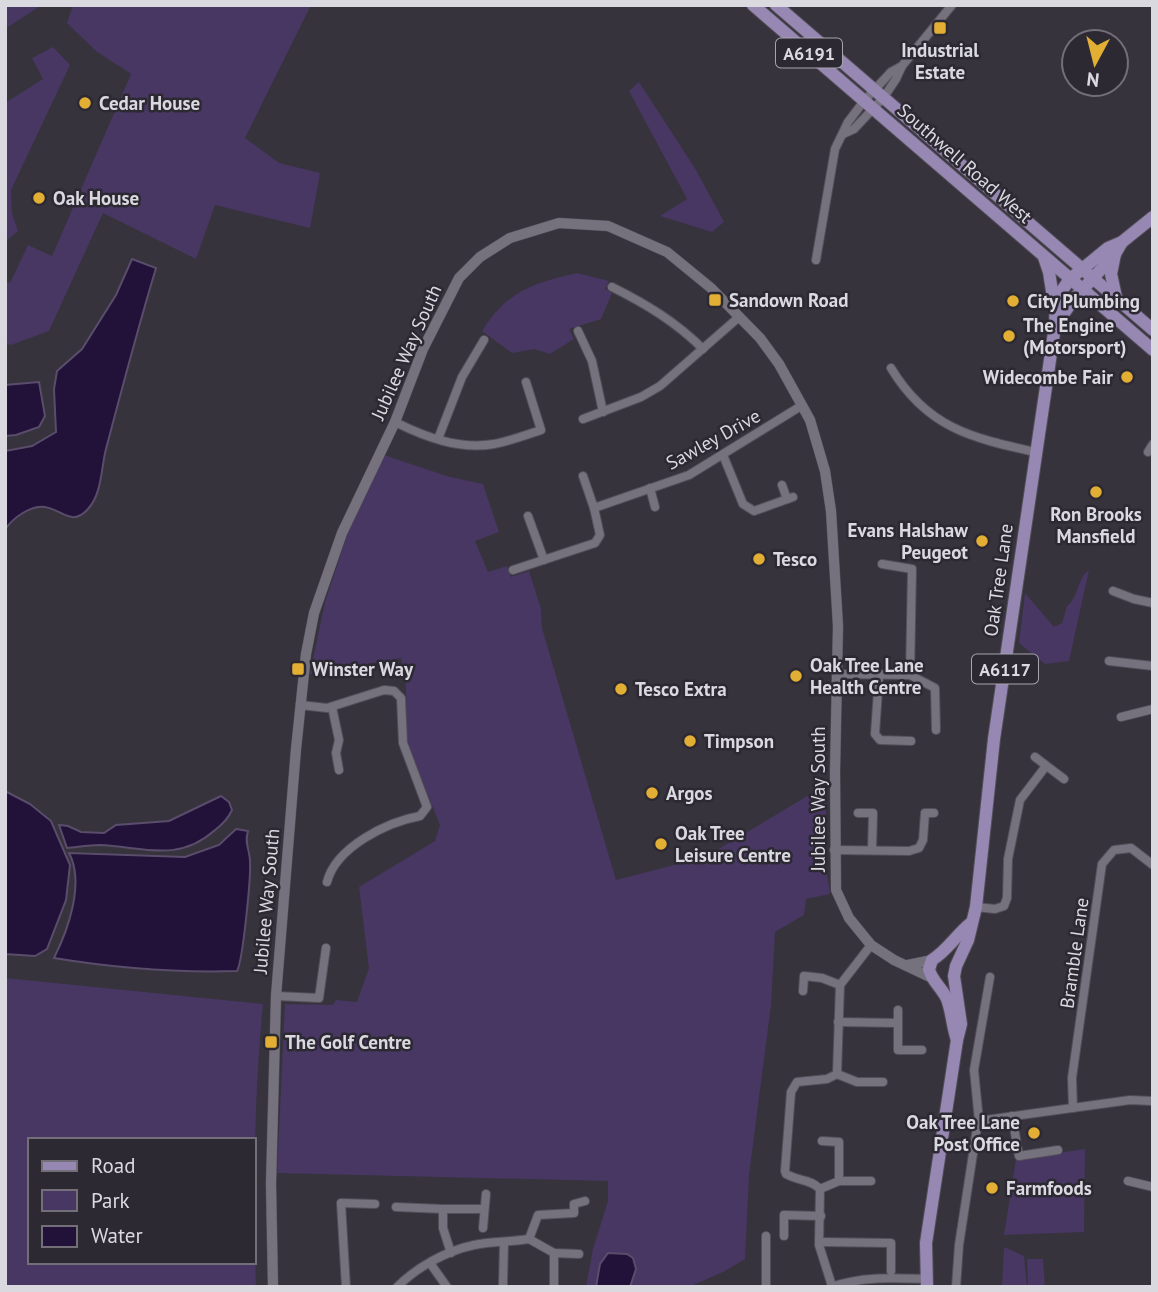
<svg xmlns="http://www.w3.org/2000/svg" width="1158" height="1292" font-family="'PT Sans',sans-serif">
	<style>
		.green { fill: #473762; fill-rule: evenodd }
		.water { fill: #221139; stroke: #5a4d6b; stroke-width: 2 }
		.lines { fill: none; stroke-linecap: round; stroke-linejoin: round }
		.minor-casing { stroke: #534f59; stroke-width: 10 }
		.tertiary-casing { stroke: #534f59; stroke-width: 11 }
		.primary-casing { stroke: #534f59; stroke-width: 14 }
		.minor { stroke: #75727e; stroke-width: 8 }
		.tertiary { stroke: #75727e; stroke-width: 10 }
		.primary { stroke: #9788b3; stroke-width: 12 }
		.poi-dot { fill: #e2af34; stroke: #2c2933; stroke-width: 2.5 }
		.labels { text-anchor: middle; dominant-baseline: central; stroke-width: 5; stroke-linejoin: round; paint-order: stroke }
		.shield { fill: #2c2933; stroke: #a6a4ac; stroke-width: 2 }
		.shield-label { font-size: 18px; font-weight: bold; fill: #dbd9e0 }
		.poi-label { font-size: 19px; font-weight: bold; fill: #dbd9e0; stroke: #2c2933; text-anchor: start }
		.street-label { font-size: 19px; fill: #dbd9e0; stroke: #2c2933 }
	</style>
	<rect width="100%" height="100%" fill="#36333d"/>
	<!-- green -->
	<g class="green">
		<path d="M5 5H38L37 8 5 29Z"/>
		<path d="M73 5H311L245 138 279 163 320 173 310 228 215 205 196 259 103 213 49 331 11 345 5 343V281L10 283 28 245 52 256 131 74 96 51 67 23Z"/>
		<path d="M53 47 70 65 11 190 12 213 18 231 5 242V103L43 79 32 58Z"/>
		<path d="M639 82 696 170 724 222 712 232 660 216 687 199 629 91Z"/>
		<path d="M577 273 609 281 605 289 612 293 601 319 569 329 574 339 550 354 534 349 512 353 482 331C507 291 533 283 577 273Z"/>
		<path d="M384 455 450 477 483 484 499 532 475 541 488 572 507 566 511 577 529 571 541 609 542 628 616 880 705 857 826 785V867L830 894 806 899 804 915 775 932 771 1005 749 1175 745 1259 725 1271 689 1287H586L593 1249 608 1201V1181L277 1173 285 1004 333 1005 336 1000 357 1002 369 968 359 887 435 841 440 825 407 745 406 686 401 658 310 674 325 602 348 532Z"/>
		<path d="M1089 570 1069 661 1045 664 1019 643 1025 593 1054 627 1062 623 1067 606C1079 597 1076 580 1089 570Z"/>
		<path d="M5 978 263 1004C254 1097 253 1193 256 1287H5ZM30 1140H254V1262H30Z"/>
		<path d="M1085 1149 1084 1232 1004 1235 1016 1159Z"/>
		<path d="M1004 1247 1024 1256 1027 1287H1002Z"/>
		<path d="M1027 1259H1043L1045 1287H1028Z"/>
	</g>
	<!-- water -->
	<g class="water">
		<path d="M132 259 156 268C138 328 122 388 106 449 101 468 102 494 88 509 72 527 63 510 45 507 31 505 12 518 5 530V451L32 446 56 432 54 389 57 371 82 349 116 295Z"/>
		<path d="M39 382 45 416 39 427 16 435 5 436V385Z"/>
		<path d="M5 791 30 804 51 821 70 865 66 900 47 949 35 956 5 954Z"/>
		<path d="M221 796 229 802 232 810C228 819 223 824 215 830 178 863 144 847 100 845 89 845 78 847 67 848L59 825 68 826 81 832 104 833 116 825 169 821Z"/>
		<path d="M236 829 248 831C244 843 250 850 250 862 251 877 243 960 237 971 176 973 115 968 54 958 68 930 85 883 69 853L185 857 219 845Z"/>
		<path d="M608 1253 627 1254 633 1258 636 1269 630 1287H596L600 1264Z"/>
	</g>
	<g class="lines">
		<!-- minor casing -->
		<g class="minor-casing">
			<g id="minor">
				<path d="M843 134 854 129 884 97 896 79 902 66 952 5"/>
				<path d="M816 260 835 149 848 122 864 101 891 72 902 66"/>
				<path d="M612 287C646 304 676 322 703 349"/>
				<path d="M578 331 592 361 603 412"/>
				<path d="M891 368C927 428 972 438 1035 452"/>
				<path d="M583 419 641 397 660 386 739 317"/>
				<path d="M395 422C425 437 459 450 494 444 510 441 526 435 541 430L526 382"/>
				<path d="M438 439 462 377 484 340"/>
				<path d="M1148 452 1153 444"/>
				<path d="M723 455 743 504 754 511 793 497"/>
				<path d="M583 476 594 508"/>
				<path d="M782 485 787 499"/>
				<path d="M650 488 655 507"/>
				<path d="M528 516 544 560"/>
				<path d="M513 570 595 543 600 535 594 508 689 475 801 406"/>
				<path d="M1113 591 1134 599 1153 603"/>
				<path d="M1109 661 1153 666"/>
				<path d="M836 674 910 675 912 569 882 564"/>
				<path d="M910 675 935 688 936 730"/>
				<path d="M879 676 875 734 880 740 911 741"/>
				<path d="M300 705 327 708 384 690 394 691 401 698 403 743 427 807 420 816C387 822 336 847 327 882"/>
				<path d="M332 707 339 740 336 753 339 770"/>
				<path d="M1121 717 1153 709"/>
				<path d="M1035 757 1064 779"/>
				<path d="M858 813H873L872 850"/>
				<path d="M834 850 909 851 919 848 923 840 925 813H934"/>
				<path d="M976 907 995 909 1004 906 1007 898 1008 859 1020 800 1046 766"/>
				<path d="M803 991 804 976 822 978 840 985"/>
				<path d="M276 996 319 998 326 948"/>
				<path d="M838 1022 898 1023V1050H922"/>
				<path d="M898 1023V1010"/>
				<path d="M837 1074 857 1082H883"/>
				<path d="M1073 1108 1072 1078 1102 864 1114 850 1131 848 1153 865"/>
				<path d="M1012 1116 1019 1156 1058 1150"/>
				<path d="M979 1121 974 1070 990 977"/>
				<path d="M944 1122 957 1124 1130 1100 1153 1101"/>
				<path d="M822 1141 839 1142V1181"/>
				<path d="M1128 1181 1153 1187"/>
				<path d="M820 1189 839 1181H871"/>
				<path d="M396 1207 443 1209"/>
				<path d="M483 1228 486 1194"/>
				<path d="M766 1236V1287"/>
				<path d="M784 1236V1215L821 1216"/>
				<path d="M529 1239 538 1215 574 1213V1204L585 1201"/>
				<path d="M529 1239 554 1253 579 1254"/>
				<path d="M820 1242 891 1243V1271"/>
				<path d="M451 1253 443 1228V1209H483"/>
				<path d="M430 1263 447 1287"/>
				<path d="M503 1285 504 1242"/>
				<path d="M832 1286 819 1245 820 1189C811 1179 798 1181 786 1174L785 1171 791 1092 797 1082 827 1079 837 1074 840 985 871 945"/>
				<path d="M346 1287 341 1203 375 1204"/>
				<path d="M397 1287C417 1267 446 1251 474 1245 492 1241 511 1242 529 1239"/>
				<path d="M554 1287V1253"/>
				<path d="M831 1287C862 1276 894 1278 927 1279"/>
				<path d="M956 1287 959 1245 978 1121"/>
			</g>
		</g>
		<!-- tertiary casing -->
		<g class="tertiary-casing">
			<g id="tertiary">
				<path d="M908 965 932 960"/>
				<path d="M273 1287 271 1184 276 996 296 749 306 654 314 613 342 533 395 422 423 349 459 278 480 257 510 238 559 223 608 226 667 252 711 288 760 338 779 364 810 420 825 471 831 511 838 626 835 771 836 890 849 918 871 945 894 960 932 978"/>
			</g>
		</g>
		<!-- primary casing -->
		<g class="primary-casing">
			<g id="primary">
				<path d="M753 5 1153 350"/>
				<path d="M776 5 1153 330"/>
				<path d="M1115 254 1111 274 1116 297"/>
				<path d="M1044 257 1049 272 1054 304"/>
				<path d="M1055 326 1073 300 1115 254 1122 242"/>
				<path d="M957 1040C952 1026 952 1012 947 999 942 988 931 980 929 969L932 960C948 950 956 935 971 923"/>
				<path d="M927 1287 926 1243 957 1040 961 1024 954 976 956 966 968 940 976 907 994 739 1055 326 1056 299 1070 279 1108 248 1122 242 1153 217"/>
			</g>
		</g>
		<!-- minor -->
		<use href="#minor" class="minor"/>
		<!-- tertiary -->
		<use href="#tertiary" class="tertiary"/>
		<!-- primary -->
		<use href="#primary" class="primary"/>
	</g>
	<!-- markers -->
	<g class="poi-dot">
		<rect x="933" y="21" width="14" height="14" rx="3.5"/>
		<circle cx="85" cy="103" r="7"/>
		<circle cx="39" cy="198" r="7"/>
		<rect x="708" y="293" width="14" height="14" rx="3.5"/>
		<circle cx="1013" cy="301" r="7"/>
		<circle cx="1009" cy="336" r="7"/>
		<circle cx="1127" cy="377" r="7"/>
		<circle cx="1096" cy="492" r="7"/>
		<circle cx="982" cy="541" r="7"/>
		<circle cx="759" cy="559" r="7"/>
		<rect x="291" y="662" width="14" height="14" rx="3.5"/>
		<circle cx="796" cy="676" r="7"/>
		<circle cx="621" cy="689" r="7"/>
		<circle cx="690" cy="741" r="7"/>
		<circle cx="652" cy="793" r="7"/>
		<circle cx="661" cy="844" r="7"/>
		<rect x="264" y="1035" width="14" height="14" rx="3.5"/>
		<circle cx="1034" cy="1133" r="7"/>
		<circle cx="992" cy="1188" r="7"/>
	</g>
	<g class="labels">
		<!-- shield labels -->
		<g class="shield">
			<rect x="776" y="38.5" width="66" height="29" rx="5"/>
			<rect x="972" y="654.5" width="66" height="29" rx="5"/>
		</g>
		<g class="shield-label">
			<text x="809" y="53">A6191</text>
			<text x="1005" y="669">A6117</text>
		</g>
		<!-- poi labels -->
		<g class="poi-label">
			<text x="940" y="50" text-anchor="middle">Industrial<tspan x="940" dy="22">Estate</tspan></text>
			<text x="99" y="103">Cedar House</text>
			<text x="53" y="198">Oak House</text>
			<text x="729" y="300">Sandown Road</text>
			<text x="1027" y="301">City Plumbing</text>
			<text x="1023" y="325">The Engine<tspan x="1023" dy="22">(Motorsport)</tspan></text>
			<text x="1113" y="377" text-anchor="end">Widecombe Fair</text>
			<text x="1096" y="514" text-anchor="middle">Ron Brooks<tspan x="1096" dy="22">Mansfield</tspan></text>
			<text x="968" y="530" text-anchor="end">Evans Halshaw<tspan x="968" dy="22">Peugeot</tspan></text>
			<text x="773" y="559">Tesco</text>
			<text x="810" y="665">Oak Tree Lane<tspan x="810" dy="22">Health Centre</tspan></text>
			<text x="312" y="669">Winster Way</text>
			<text x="635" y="689">Tesco Extra</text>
			<text x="704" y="741">Timpson</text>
			<text x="666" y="793">Argos</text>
			<text x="675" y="833">Oak Tree<tspan x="675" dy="22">Leisure Centre</tspan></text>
			<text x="285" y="1042">The Golf Centre</text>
			<text x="1020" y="1122" text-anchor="end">Oak Tree Lane<tspan x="1020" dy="22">Post Office</tspan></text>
			<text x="1006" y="1188">Farmfoods</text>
		</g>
		<!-- street labels -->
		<g class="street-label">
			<text transform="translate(965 163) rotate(41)">Southwell Road West</text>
			<text transform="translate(406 352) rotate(-66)">Jubilee Way South</text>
			<text transform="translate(713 439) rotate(-29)">Sawley Drive</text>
			<text transform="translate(998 580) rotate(-82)">Oak Tree Lane</text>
			<text transform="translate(818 799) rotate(-90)">Jubilee Way South</text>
			<text transform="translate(266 901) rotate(-85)">Jubilee Way South</text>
			<text transform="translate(1074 953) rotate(-82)">Bramble Lane</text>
		</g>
	</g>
	<!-- border -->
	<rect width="1158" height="1292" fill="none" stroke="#dbd9e0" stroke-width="14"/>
	<!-- legend -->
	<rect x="28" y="1138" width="228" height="126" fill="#2c2933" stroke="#726f78" stroke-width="2"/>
	<rect x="42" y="1161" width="35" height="10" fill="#9788b3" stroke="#726f78" stroke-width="2"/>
	<text x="91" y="1173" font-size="21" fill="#dbd9e0">Road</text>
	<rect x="42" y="1190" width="35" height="21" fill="#473762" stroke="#726f78" stroke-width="2"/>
	<text x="91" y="1208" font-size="21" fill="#dbd9e0">Park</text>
	<rect x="42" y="1226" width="35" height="21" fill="#221139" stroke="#726f78" stroke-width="2"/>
	<text x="91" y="1243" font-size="21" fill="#dbd9e0">Water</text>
	<!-- north arrow -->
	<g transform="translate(1095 63) rotate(187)"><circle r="33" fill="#2c2933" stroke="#726f78" stroke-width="2"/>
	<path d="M0-5L12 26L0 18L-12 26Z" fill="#e2af34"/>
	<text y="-10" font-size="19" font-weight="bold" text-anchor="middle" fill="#dbd9e0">N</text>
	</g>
</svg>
